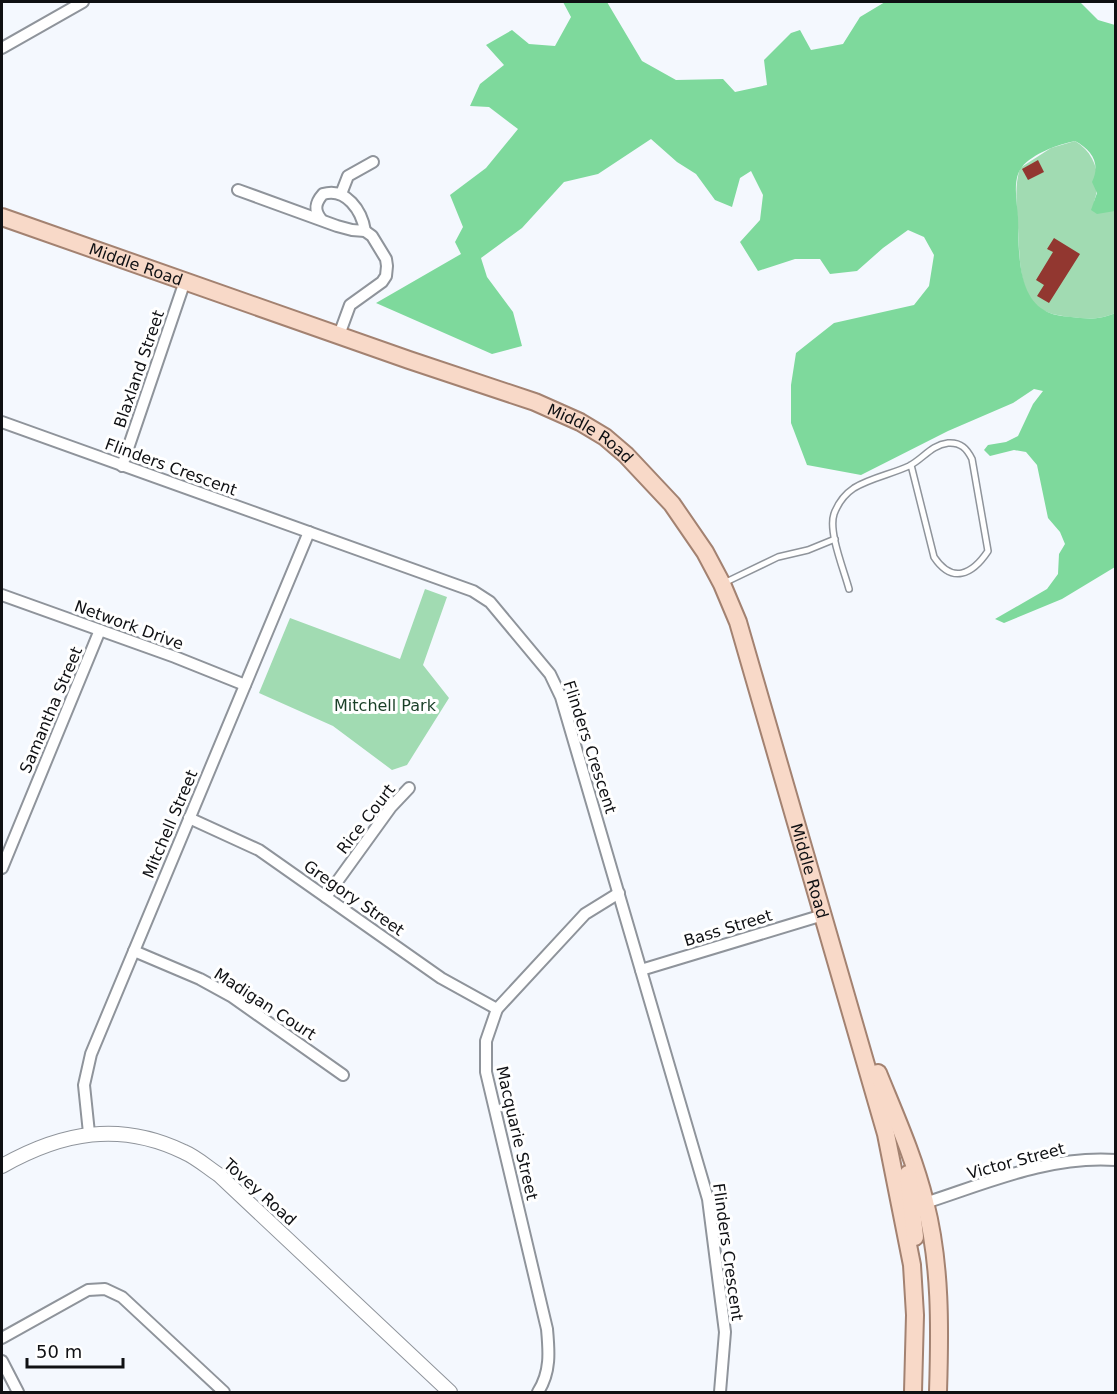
<svg xmlns="http://www.w3.org/2000/svg" width="1117" height="1394" font-family="'DejaVu Sans',sans-serif">
	<style>
		.green { fill: #a1dbb2 }
		.forest { fill: #7ed99c }
		.building { fill: #923730 }
		.lines { fill: none; stroke-linecap: round; stroke-linejoin: round }
		.service-casing { stroke: #8f949b; stroke-width: 8 }
		.minor-casing { stroke: #8f949b; stroke-width: 14 }
		.tertiary-casing { stroke: #8f949b; stroke-width: 16 }
		.primary-casing { stroke: #a38271; stroke-width: 20 }
		.service { stroke: #fff; stroke-width: 5 }
		.minor { stroke: #fff; stroke-width: 10 }
		.tertiary { stroke: #fff; stroke-width: 14 }
		.primary { stroke: #f8d9c8; stroke-width: 16 }
		.labels { text-anchor: middle; dominant-baseline: central; stroke-width: 6; stroke-linejoin: round; paint-order: stroke }
		.street-label { font-size: 16px; fill: #0f1013; stroke: #fff }
		.park-label { font-size: 16px; fill: #193f27; stroke: #fff }
	</style>
	<rect width="100%" height="100%" fill="#f4f8fe"/>
	<!-- green -->
	<g class="green">
		<path d="M1075 141C1097 154 1102 179 1094 202L1115 211V313C1100 320 1087 319 1070 317 1063 316 1054 315 1047 312 1017 301 1020 254 1018 228 1017 208 1014 187 1020 168L1051 148Z"/>
		<path d="M425 589 447 597 423 665 449 698 407 765 392 770 333 726 259 693 290 618 400 659Z"/>
	</g>
	<!-- forest -->
	<path class="forest" d="M563 2H607L642 61 676 80 723 79 735 92 767 85 764 60 791 33 800 30 811 50 843 44 860 17 885 2H1080L1098 20 1115 25V211L1097 214 1091 210 1097 193 1092 182C1101 164 1092 150 1075 141 1059 144 1032 154 1022 167 1012 179 1017 202 1018 217 1019 245 1016 294 1044 310 1051 315 1062 316 1071 317 1087 319 1100 320 1115 313V567L1062 599 1004 623 995 619 1047 589 1058 574 1059 554 1065 544 1060 532 1048 518 1037 465 1026 452 1014 450 990 456 984 450 988 445 1006 442 1018 436 1033 404 1043 391 1034 389 1013 403 948 431 861 475 807 465 791 423V385L796 353 834 323 914 305 929 286 934 255 924 237 908 230 883 248 857 271 830 274 820 259H795L758 271 740 242 760 220 763 195 751 171 740 178 732 207 715 200 696 174 677 162 651 139 598 174 564 182 522 228 481 258 487 277 513 312 522 346 492 354 376 303 461 254 455 242 463 227 450 195 486 168 518 129 489 107 470 106 480 84 504 65 486 45 512 30 529 44 555 46 571 17Z"/>
	<!-- building -->
	<g class="building">
		<path d="M1038 160 1044 172 1028 180 1022 169Z"/>
		<path d="M1054 238 1080 254 1049 303 1037 296 1044 285 1036 280 1053 252 1047 249Z"/>
	</g>
	<g class="lines">
		<!-- service casing -->
		<g class="service-casing">
			<g id="service">
				<path d="M724 583 778 557 808 550 835 539"/>
				<path d="M849 589C844 570 828 532 834 514 838 503 845 494 854 488 870 478 892 474 909 466 923 459 931 445 948 443 961 442 967 449 972 459L988 551C972 575 952 584 934 557L911 465"/>
			</g>
		</g>
		<!-- minor casing -->
		<g class="minor-casing">
			<g id="minor">
				<path d="M2 48 83 2"/>
				<path d="M238 190 337 226 352 230 365 231 372 236 386 259 387 266 386 276 382 282 350 305 339 335"/>
				<path d="M341 194 348 176 373 162"/>
				<path d="M321 219C314 210 315 203 323 194 346 187 362 211 365 231"/>
				<path d="M2 422 473 591 490 602 550 674 561 697 708 1199 725 1332 720 1392"/>
				<path d="M122 466 185 281"/>
				<path d="M2 595 175 657 245 685"/>
				<path d="M189 818 259 850 441 978 497 1009"/>
				<path d="M2 868 100 630"/>
				<path d="M326 897 391 807 409 788"/>
				<path d="M134 951 200 979 231 996 343 1075"/>
				<path d="M641 970 823 915"/>
				<path d="M89 1133 84 1085 91 1054 309 532"/>
				<path d="M925 1203C987 1183 1050 1155 1116 1160"/>
				<path d="M2 1338 88 1290 105 1289 122 1297 224 1392"/>
				<path d="M2 1361 18 1392"/>
				<path d="M538 1392C551 1372 549 1351 547 1329L486 1072V1041L497 1009 585 914 619 893"/>
			</g>
		</g>
		<!-- tertiary casing -->
		<g class="tertiary-casing">
			<path id="tertiary" d="M2 1166C62 1132 120 1121 184 1152 196 1157 207 1167 219 1175L450 1392"/>
		</g>
		<!-- primary casing -->
		<g class="primary-casing">
			<g id="primary">
				<path id="s1" d="M2 217 409 360 535 402 580 422 605 437 626 455 672 504 705 552 722 584 738 622 886 1134 912 1265 915 1315 913 1392"/>
				<path d="M878 1073C895 1115 914 1157 925 1202 941 1264 940 1329 938 1392"/>
				<path d="M908 1174 915 1237"/>
			</g>
		</g>
		<!-- service -->
		<use href="#service" class="service"/>
		<!-- minor -->
		<use href="#minor" class="minor"/>
		<!-- tertiary -->
		<use href="#tertiary" class="tertiary"/>
		<!-- primary -->
		<use href="#primary" class="primary"/>
	</g>
	<g class="labels">
		<!-- street labels -->
		<g class="street-label">
			<text stroke="none"><textPath href="#s1" startOffset="142">Middle Road</textPath></text>
			<text transform="translate(139 369) rotate(-71)">Blaxland Street</text>
			<text stroke="none"><textPath href="#s1" startOffset="628">Middle Road</textPath></text>
			<text transform="translate(171 467) rotate(20)">Flinders Crescent</text>
			<text transform="translate(129 625) rotate(20)">Network Drive</text>
			<text transform="translate(51 710) rotate(-67)">Samantha Street</text>
			<text transform="translate(590 747) rotate(72)">Flinders Crescent</text>
			<text transform="translate(366 819) rotate(-52)">Rice Court</text>
			<text transform="translate(170 824) rotate(-67)">Mitchell Street</text>
			<text stroke="none"><textPath href="#s1" startOffset="1132">Middle Road</textPath></text>
			<text transform="translate(354 898) rotate(35)">Gregory Street</text>
			<text transform="translate(728 928) rotate(-17)">Bass Street</text>
			<text transform="translate(265 1004) rotate(33)">Madigan Court</text>
			<text transform="translate(517 1133) rotate(77)">Macquarie Street</text>
			<text transform="translate(1016 1161) rotate(-15)">Victor Street</text>
			<text transform="translate(260 1192) rotate(42)">Tovey Road</text>
			<text transform="translate(728 1252) rotate(82)">Flinders Crescent</text>
		</g>
		<!-- park labels -->
		<g class="park-label">
			<text x="385" y="705">Mitchell Park</text>
		</g>
	</g>
	<!-- border -->
	<rect width="1117" height="1394" fill="none" stroke="#0f1013" stroke-width="6"/>
	<!-- scale -->
	<path d="M27 1358v9h96v-9" fill="none" stroke="#0f1013" stroke-width="3"/>
	<text x="36" y="1358" font-size="18" fill="#0f1013" stroke="#ffffff" stroke-width="4.5" paint-order="stroke">50 m</text>
</svg>
